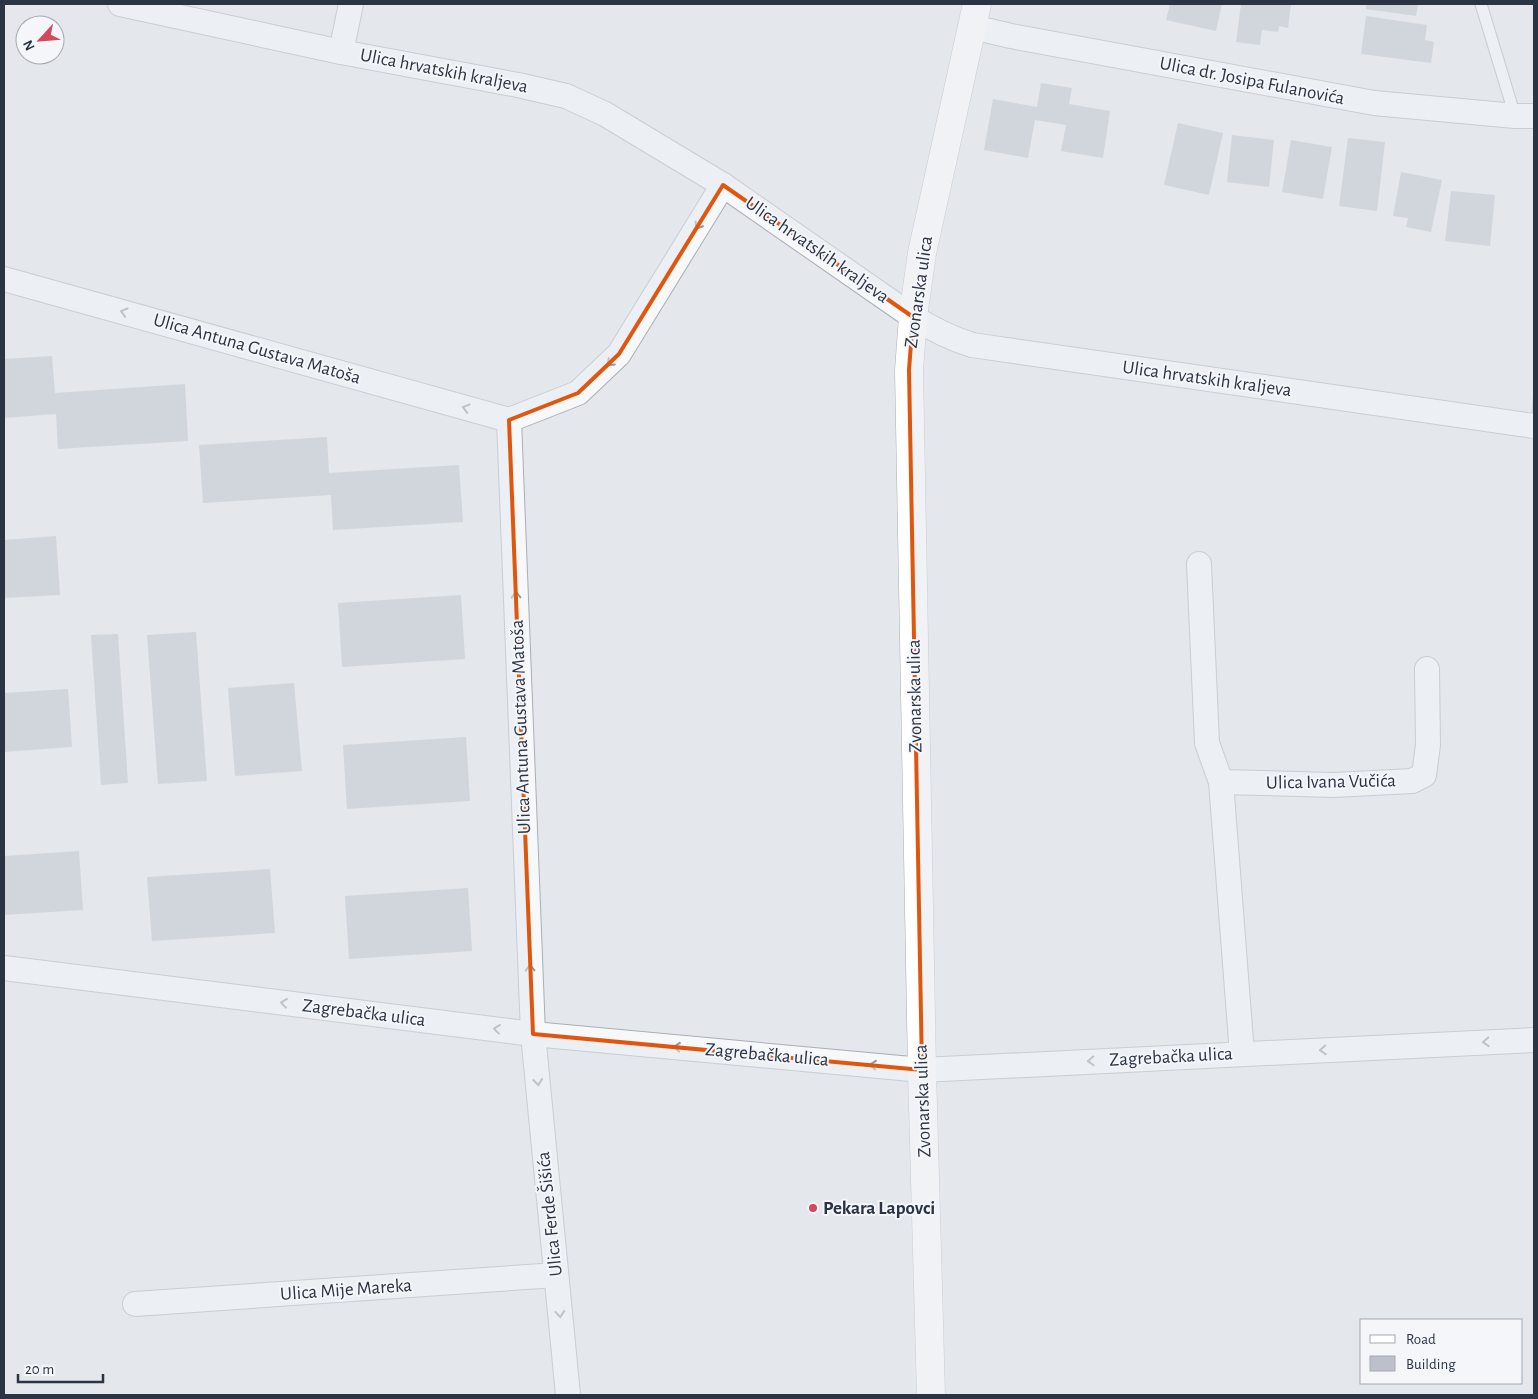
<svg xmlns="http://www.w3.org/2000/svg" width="1538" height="1399" font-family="'Alegreya Sans',sans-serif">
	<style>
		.building { fill: #bbc0ca }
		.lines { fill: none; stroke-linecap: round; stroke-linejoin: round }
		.lane-casing { stroke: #a9aeb7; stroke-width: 13 }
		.street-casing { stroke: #a9aeb7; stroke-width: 26 }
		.secondary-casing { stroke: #a9aeb7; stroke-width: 29 }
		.lane { stroke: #f7f8fa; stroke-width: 11 }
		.street { stroke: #f7f8fa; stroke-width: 24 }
		.secondary { stroke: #fff; stroke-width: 28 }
		.oneway { stroke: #9196a0 }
		.marked { fill: none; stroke: #df570f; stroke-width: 4; stroke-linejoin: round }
		.poi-dot { fill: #d1495b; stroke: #f4f6f9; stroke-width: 2 }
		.labels { text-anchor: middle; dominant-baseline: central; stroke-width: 4; stroke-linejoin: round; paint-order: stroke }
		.street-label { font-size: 19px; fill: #2b3445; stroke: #f4f6f9 }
		.poi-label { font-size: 19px; font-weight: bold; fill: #2b3445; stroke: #f4f6f9; text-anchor: start }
	</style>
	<rect width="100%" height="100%" fill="#e4e7ec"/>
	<!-- building -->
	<g class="building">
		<path d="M1170 4H1222L1216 31 1166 20Z"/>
		<path d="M1241 4H1291L1288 28 1279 26 1278 32 1262 30 1260 45 1236 42Z"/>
		<path d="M1366 4H1418L1416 16 1366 9Z"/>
		<path d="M1366 16 1427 25 1425 40 1434 42 1431 63 1361 54Z"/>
		<path d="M1041 83 1072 88 1069 104 1110 111 1103 158 1061 151 1066 125 1035 120 1028 158 984 150 993 99 1037 107Z"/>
		<path d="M1178 123 1223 133 1209 195 1164 185Z"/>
		<path d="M1232 135 1274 140 1269 187 1227 182Z"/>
		<path d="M1348 138 1385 142 1377 211 1339 206Z"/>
		<path d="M1291 140 1332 147 1323 199 1282 192Z"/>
		<path d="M1401 172 1442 180 1431 232 1406 227 1408 218 1393 216Z"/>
		<path d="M1451 191 1495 195 1490 246 1445 241Z"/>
		<path d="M52 356 55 393 185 384 188 441 58 449 56 414 4 418V359Z"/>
		<path d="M1533 394H1534V417H1531Z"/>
		<path d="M327 437 329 473 459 465 463 522 333 530 331 495 203 503 199 445Z"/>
		<path d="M56 536 60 595 4 598V540Z"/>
		<path d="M461 595 465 659 342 667 338 603Z"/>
		<path d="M196 632 207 781 158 784 147 635Z"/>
		<path d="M118 634 128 783 101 785 91 635Z"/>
		<path d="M294 683 302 771 235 776 228 688Z"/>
		<path d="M68 689 72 747 4 752V693Z"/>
		<path d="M466 737 470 801 347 809 343 745Z"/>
		<path d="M79 851 83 910 4 915V856Z"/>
		<path d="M270 869 275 933 152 941 147 877Z"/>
		<path d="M468 888 472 951 349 959 345 896Z"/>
	</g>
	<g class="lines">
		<!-- lane casing -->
		<g class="lane-casing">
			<path id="lane" d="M1481 4 1515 116"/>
		</g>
		<!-- street casing -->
		<g class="street-casing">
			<g id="street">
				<path d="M120 4 341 52 518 85 566 96 605 114 723 185 913 317C932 329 950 338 972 345L1534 426"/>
				<path d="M972 27 1011 36 1374 103 1515 116H1534"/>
				<path d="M341 52 351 4"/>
				<path d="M4 279 509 420 578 393 619 354 723 185"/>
				<path d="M509 420 533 1034 568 1395"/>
				<path d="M1199 564 1207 743 1221 782 1242 1054"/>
				<path d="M1221 782 1334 785 1412 781 1424 775 1428 745 1427 669"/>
				<path d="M4 968 533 1034 922 1070 1534 1040"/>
				<path d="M135 1304 556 1275"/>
			</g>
		</g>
		<!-- secondary casing -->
		<g class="secondary-casing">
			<path id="secondary" d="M931 1395 922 1070 909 370 913 317 922 253 977 4"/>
		</g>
		<!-- lane -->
		<use href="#lane" class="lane"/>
		<!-- street -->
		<use href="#street" class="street"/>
		<!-- secondary -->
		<use href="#secondary" class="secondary"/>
	</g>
	<!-- one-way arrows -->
	<defs><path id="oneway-chevron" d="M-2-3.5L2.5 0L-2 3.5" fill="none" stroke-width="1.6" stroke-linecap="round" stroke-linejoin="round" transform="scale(1.25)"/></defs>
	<g class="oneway">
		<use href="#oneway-chevron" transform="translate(698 226) rotate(122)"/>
		<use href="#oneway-chevron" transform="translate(124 312) rotate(-164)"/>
		<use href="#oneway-chevron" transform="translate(610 363) rotate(136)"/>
		<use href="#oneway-chevron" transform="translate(466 408) rotate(-164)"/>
		<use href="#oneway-chevron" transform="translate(516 595) rotate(-92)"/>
		<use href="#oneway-chevron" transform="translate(530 968) rotate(-92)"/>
		<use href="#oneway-chevron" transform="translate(284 1003) rotate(-173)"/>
		<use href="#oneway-chevron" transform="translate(497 1029) rotate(-173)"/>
		<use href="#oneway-chevron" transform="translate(1486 1042) rotate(177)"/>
		<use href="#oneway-chevron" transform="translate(677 1047) rotate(-175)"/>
		<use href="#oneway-chevron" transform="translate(1323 1050) rotate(177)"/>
		<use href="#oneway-chevron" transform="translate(1091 1061) rotate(177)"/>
		<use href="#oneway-chevron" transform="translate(873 1065) rotate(-175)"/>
		<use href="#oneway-chevron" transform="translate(538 1082) rotate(84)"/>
		<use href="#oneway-chevron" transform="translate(560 1314) rotate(85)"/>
	</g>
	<!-- marked area -->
	<path d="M0 0H1538V1399H0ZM723 185 913 317 909 370 922 1070 533 1034 509 420 578 393 619 354Z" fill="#e4e7ec" fill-opacity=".55" fill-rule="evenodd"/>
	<path class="marked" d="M723 185 913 317 909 370 922 1070 533 1034 509 420 578 393 619 354Z"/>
	<!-- markers -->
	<circle class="poi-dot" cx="813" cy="1208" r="5"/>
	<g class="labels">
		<!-- street labels -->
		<g class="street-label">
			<text transform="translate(444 71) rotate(11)">Ulica hrvatskih kraljeva</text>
			<text transform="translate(1252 81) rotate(11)">Ulica dr. Josipa Fulanovića</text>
			<text transform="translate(817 250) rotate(35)">Ulica hrvatskih kraljeva</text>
			<text transform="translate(919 292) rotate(-82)">Zvonarska ulica</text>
			<text transform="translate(257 349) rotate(16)">Ulica Antuna Gustava Matoša</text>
			<text transform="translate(1207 379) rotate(8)">Ulica hrvatskih kraljeva</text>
			<text transform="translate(915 696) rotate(-91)">Zvonarska ulica</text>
			<text transform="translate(521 727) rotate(-92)">Ulica Antuna Gustava Matoša</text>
			<text transform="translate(1331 782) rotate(-1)">Ulica Ivana Vučića</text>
			<text transform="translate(364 1013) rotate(7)">Zagrebačka ulica</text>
			<text transform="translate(767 1055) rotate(5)">Zagrebačka ulica</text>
			<text transform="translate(1171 1057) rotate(-3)">Zagrebačka ulica</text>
			<text transform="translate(923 1101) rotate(-92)">Zvonarska ulica</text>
			<text transform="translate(550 1214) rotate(-96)">Ulica Ferde Šišića</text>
			<text transform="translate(346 1290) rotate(-4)">Ulica Mije Mareka</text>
		</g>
		<!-- poi labels -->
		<g class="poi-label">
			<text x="823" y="1208">Pekara Lapovci</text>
		</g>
	</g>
	<!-- border -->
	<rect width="1538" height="1399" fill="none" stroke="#2b3445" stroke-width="10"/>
	<!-- legend -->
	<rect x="1360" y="1319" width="162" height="65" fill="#f4f6f9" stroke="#a4a8b1"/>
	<rect x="1370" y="1335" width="25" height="8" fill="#ffffff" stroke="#a4a8b1"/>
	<text x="1406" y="1344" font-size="15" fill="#2b3445">Road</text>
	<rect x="1370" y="1356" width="25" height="15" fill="#bbc0ca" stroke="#a4a8b1"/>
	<text x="1406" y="1369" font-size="15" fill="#2b3445">Building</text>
	<!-- north arrow -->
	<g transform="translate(40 40) rotate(244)"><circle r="24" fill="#f4f6f9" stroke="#a4a8b1"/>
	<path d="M0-4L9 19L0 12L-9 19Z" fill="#d1495b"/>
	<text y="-8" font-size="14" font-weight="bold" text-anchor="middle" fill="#2b3445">N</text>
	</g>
	<!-- scale -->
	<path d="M18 1374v8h85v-8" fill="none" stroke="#2b3445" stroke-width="2.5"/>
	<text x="25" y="1374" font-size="15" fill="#2b3445" stroke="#f4f6f9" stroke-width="4" paint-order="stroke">20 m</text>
</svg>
